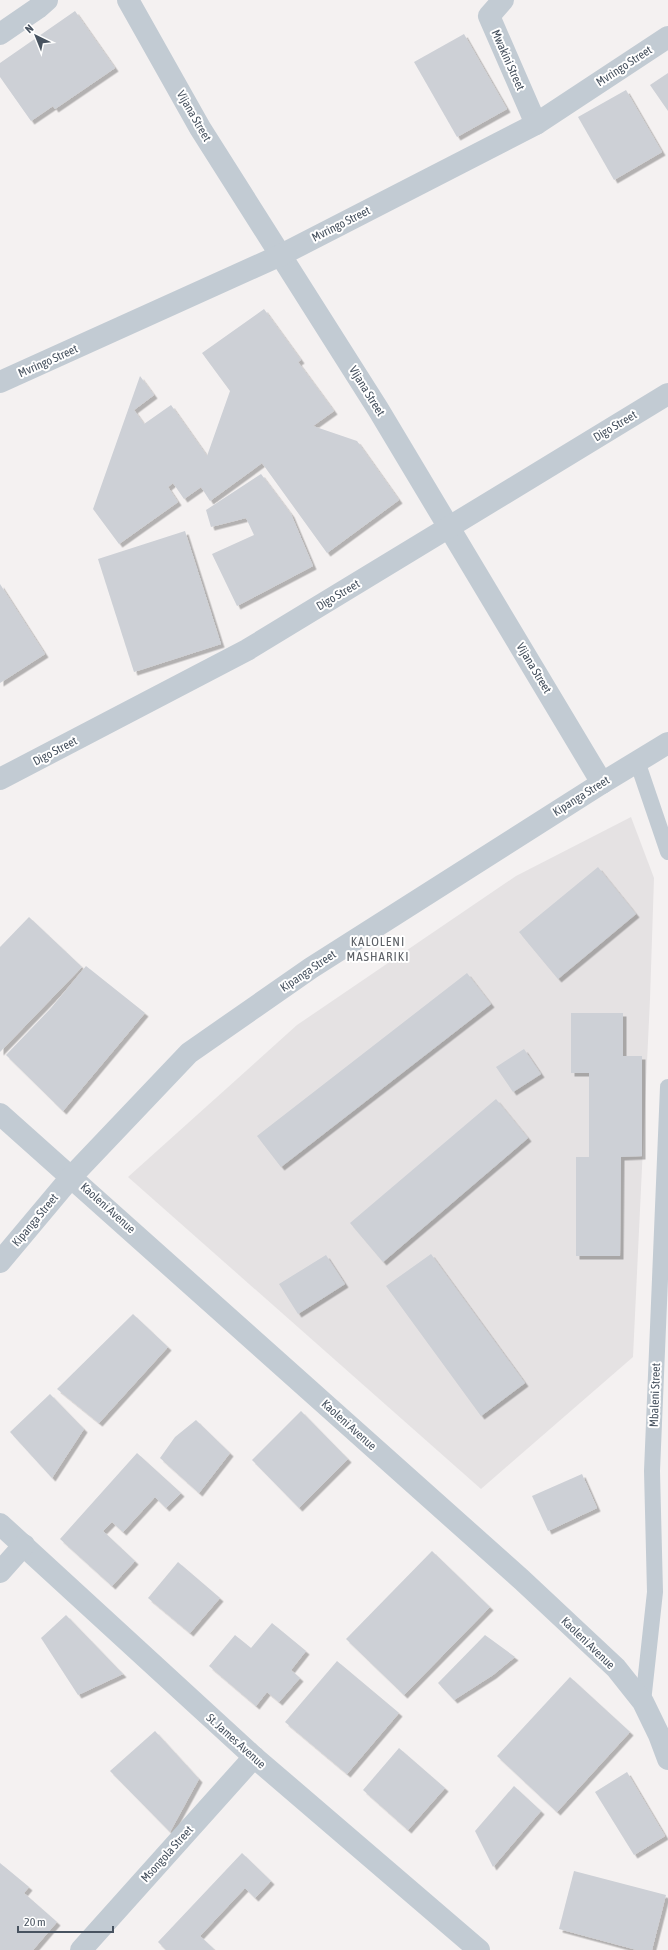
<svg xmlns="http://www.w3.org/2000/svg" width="668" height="1950" font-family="'Asap Condensed',sans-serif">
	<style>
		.education { fill: #e5e2e3 }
		.building { fill: #cdd0d6; filter: url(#shadow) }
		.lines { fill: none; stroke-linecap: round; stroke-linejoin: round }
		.lane { stroke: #c2cbd3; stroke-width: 16 }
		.street { stroke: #c2cbd3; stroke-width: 22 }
		.labels { text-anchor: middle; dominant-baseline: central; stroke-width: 4; stroke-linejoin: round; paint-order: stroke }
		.street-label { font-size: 12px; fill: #485360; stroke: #fff }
		.neighbourhood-label { font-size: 13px; letter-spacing: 1px; fill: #5d6167; stroke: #fff }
	</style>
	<defs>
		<filter id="shadow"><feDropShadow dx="3.5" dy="3.5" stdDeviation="0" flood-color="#0004"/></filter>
	</defs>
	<rect width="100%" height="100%" fill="#f4f1f1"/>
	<!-- education -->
	<path class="education" d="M631 817 654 878 650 999 633 1357 481 1489 128 1177 297 1025 516 876Z"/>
	<!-- building -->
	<g class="building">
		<path d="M75 11 115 68 55 109 53 106 31 121 0 77V63Z"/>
		<path d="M464 34 507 109 457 137 414 62Z"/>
		<path d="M668 73V111L650 85Z"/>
		<path d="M626 90 662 152 614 180 578 117Z"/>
		<path d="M264 309 301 360 298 362 334 411 313 426 357 441 399 500 327 553 262 463 210 501 201 487 184 499 173 483 168 487 178 502 119 544 93 509 140 376 154 395 134 410 144 424 171 405 207 456 230 391 202 353Z"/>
		<path d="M261 474 291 514 313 566 237 606 212 554 254 535 246 518 211 527 206 510Z"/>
		<path d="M185 531 221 644 134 672 98 559Z"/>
		<path d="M0 584 45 654 0 683Z"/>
		<path d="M598 867 636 914 558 979 519 932Z"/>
		<path d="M29 917 82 967 0 1052V947Z"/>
		<path d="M86 966 145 1013 63 1111 6 1055 51 1008Z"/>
		<path d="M467 973 491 1004 281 1167 257 1136Z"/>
		<path d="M571 1013H623V1056H642V1156L621 1157 620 1256H576V1157H589V1073H571Z"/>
		<path d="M524 1049 541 1074 513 1092 496 1067Z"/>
		<path d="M496 1099 528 1138 383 1262 350 1223Z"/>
		<path d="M431 1254 525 1383 481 1416 386 1286Z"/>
		<path d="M326 1255 345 1284 298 1314 279 1284Z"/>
		<path d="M133 1314 168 1347 99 1423 57 1389Z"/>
		<path d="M50 1394 84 1429 52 1478 10 1432Z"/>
		<path d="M301 1411 348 1459 299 1508 252 1460Z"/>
		<path d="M196 1420 230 1453 199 1493 160 1458 175 1437Z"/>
		<path d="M137 1453 181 1493 166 1508 155 1497 123 1532 112 1522 103 1531 135 1561 112 1586 60 1539Z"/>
		<path d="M582 1474 597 1508 548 1531 532 1496Z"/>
		<path d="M432 1551 490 1607 404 1695 346 1639Z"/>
		<path d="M178 1562 220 1598 190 1633 148 1598Z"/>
		<path d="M66 1615 123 1674 78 1695 41 1638Z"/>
		<path d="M272 1623 306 1651 291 1670 300 1678 279 1702 267 1692 256 1706 209 1666 235 1635 251 1648Z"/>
		<path d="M485 1635 515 1657 493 1675 454 1700 438 1683Z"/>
		<path d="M337 1661 399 1713 347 1774 285 1722Z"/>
		<path d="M570 1677 630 1732 557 1812 497 1756Z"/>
		<path d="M155 1731 199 1779 170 1832 110 1771Z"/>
		<path d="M399 1748 445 1788 408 1830 363 1790Z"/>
		<path d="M627 1772 665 1836 634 1855 595 1792Z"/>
		<path d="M514 1786 541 1811 493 1867 475 1831Z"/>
		<path d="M242 1853 271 1881 255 1898 245 1888 200 1936 214 1949 213 1950H166L158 1942Z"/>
		<path d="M0 1863 29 1887 24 1893 57 1922 33 1950H0Z"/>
		<path d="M574 1871 666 1895 652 1950H637L559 1929Z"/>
	</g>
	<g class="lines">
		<!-- lane -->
		<g class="lane">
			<path d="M637 761 668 852"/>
			<path d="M643 1702 655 1592 652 1471 668 1087"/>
		</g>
		<!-- street -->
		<g class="street">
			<path d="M128 0 200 128 378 409 602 783"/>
			<path d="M503 0 489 16 536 124"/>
			<path d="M0 34 38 8 47 0"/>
			<path d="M0 382 281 255 536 124 668 37"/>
			<path d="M0 779 247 650 668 394"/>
			<path d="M0 1114 522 1580 616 1668 643 1702 659 1735 668 1759"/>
			<path d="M0 1262 72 1176 189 1053 311 968 602 783 668 743"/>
			<path d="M0 1524 254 1757 479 1950"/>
			<path d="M0 1572 24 1545"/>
			<path d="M81 1950 254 1757"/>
		</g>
	</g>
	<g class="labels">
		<!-- street labels -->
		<g class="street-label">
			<text transform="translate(508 60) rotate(66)">Mwakini Street</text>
			<text transform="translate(624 66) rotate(-33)">Mvringo Street</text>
			<text transform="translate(194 116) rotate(60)">Vijana Street</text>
			<text transform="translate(341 224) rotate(-27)">Mvringo Street</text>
			<text transform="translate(48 361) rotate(-24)">Mvringo Street</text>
			<text transform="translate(367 391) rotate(58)">Vijana Street</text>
			<text transform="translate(615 426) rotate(-31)">Digo Street</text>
			<text transform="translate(338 595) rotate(-31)">Digo Street</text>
			<text transform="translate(534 668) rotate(59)">Vijana Street</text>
			<text transform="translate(55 751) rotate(-28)">Digo Street</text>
			<text transform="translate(581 796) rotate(-32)">Kipanga Street</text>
			<text transform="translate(308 971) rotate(-34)">Kipanga Street</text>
			<text transform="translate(108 1208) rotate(42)">Kaoleni Avenue</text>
			<text transform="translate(35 1220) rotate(-50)">Kipanga Street</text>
			<text transform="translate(655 1395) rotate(-88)">Mbaleni Street</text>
			<text transform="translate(349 1425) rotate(42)">Kaoleni Avenue</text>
			<text transform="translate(588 1643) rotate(44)">Kaoleni Avenue</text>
			<text transform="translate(236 1741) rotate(42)">St. James Avenue</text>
			<text transform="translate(167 1854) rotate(-48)">Msongola Street</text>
		</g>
		<!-- neighbourhood labels -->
		<g class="neighbourhood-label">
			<text x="378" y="941">KALOLENI<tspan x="378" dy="15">MASHARIKI</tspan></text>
		</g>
	</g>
	<!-- north arrow -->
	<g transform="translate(36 36) rotate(317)" stroke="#ffffff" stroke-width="3" paint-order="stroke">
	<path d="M0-3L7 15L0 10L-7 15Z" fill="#485360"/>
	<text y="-6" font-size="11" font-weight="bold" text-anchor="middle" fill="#485360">N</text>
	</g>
	<!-- scale -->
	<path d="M18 1926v6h95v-6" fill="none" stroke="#485360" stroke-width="2"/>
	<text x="24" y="1926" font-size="12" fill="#485360" stroke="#ffffff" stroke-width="3" paint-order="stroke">20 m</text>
</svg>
